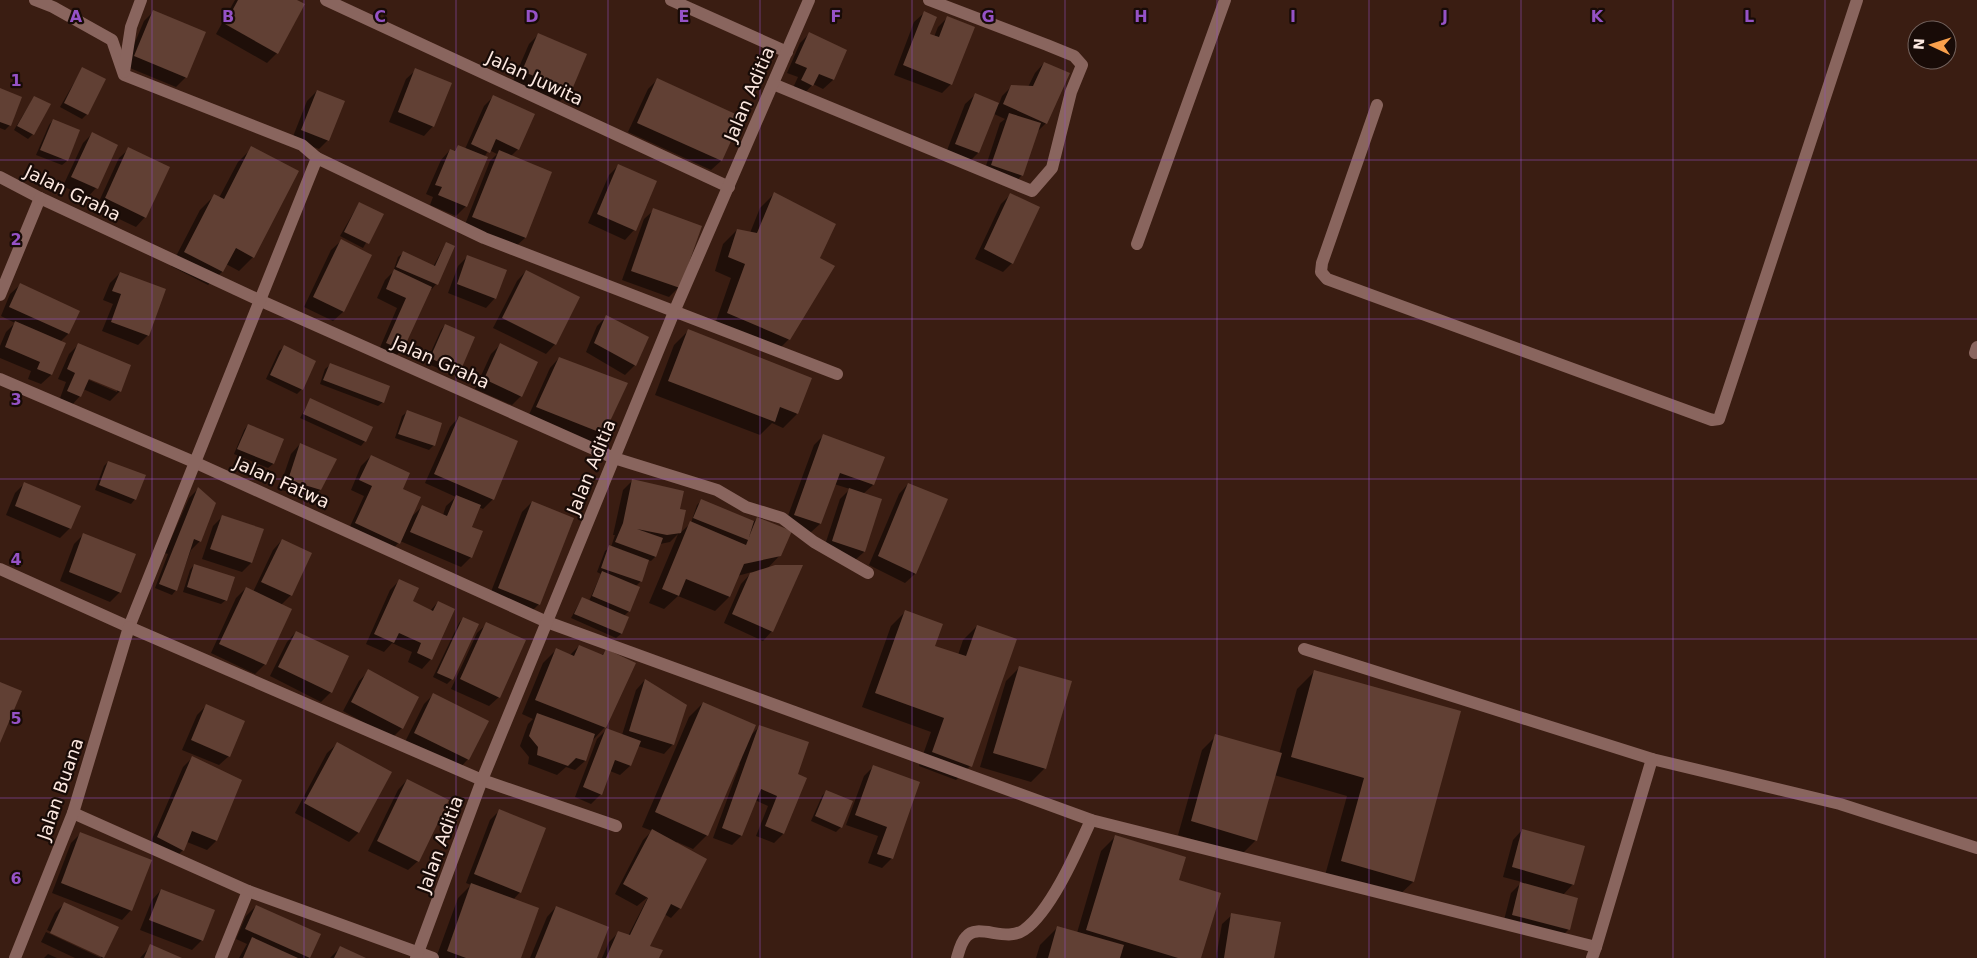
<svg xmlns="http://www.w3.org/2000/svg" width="1977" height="958" font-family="'DejaVu Sans',sans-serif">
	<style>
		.shadow { fill: #0007; fill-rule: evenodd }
		.building { fill: #614034 }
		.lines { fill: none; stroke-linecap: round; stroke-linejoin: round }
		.minor { stroke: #89655e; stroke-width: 12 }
		.grid { fill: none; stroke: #9552c6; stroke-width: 1; stroke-opacity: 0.55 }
		.labels { text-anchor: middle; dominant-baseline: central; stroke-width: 4.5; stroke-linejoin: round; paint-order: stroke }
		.street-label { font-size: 18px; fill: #fce8e0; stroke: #180b07 }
		.grid-label { font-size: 16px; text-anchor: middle; font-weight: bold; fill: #9552c6; stroke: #180b07; stroke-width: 4.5; stroke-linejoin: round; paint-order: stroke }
	</style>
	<rect width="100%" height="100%" fill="#3a1d12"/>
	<!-- shadow -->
	<g class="shadow">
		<path d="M235 0H295L304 5 277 53 267 63 216 34Z"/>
		<path d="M154 11 204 33 185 78 176 87 125 66 144 21Z"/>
		<path d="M924 13 929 34 934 37 938 27 948 17 951 84 942 93 894 75 914 22Z"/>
		<path d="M809 34 846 50 833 80 823 89 813 84 803 95 792 90 798 77 787 73 800 43Z"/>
		<path d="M538 35 570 91 560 101 513 81 529 44Z"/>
		<path d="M1044 63 1046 123 1036 133 1022 175 1013 185 983 175 1000 123 1005 119 994 114 978 153 969 162 946 153 965 104 975 95 999 104 1002 96 1012 86 1028 87 1035 73Z"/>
		<path d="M82 69 87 114 82 119 60 107Z"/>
		<path d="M416 70 433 126 424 136 389 122 406 79Z"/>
		<path d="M658 79 740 117 721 161 711 170 628 132 648 89Z"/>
		<path d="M0 89 10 125 5 130 0 128Z"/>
		<path d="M317 91 328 140 319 149 292 139 307 101Z"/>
		<path d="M34 97 33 134 28 139 14 130Z"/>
		<path d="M493 97 518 149 511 156 551 173 525 238 515 247 464 227 490 161 497 154 489 150 484 157 466 206 456 216 430 205 433 197 426 194 441 160 450 150 454 151 458 147 465 149 484 106Z"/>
		<path d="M53 120 79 131 67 161 62 165 36 155 49 125Z"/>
		<path d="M92 134 96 188 87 198 63 186 83 143Z"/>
		<path d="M252 148 253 257 239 271 226 264 222 272 208 285 171 266 200 210 214 196 219 198 238 162Z"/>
		<path d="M129 149 145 217 136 227 96 208 119 158Z"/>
		<path d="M618 166 634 230 625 240 588 223 609 175Z"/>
		<path d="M774 194 818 259 789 339 775 353 714 327 731 278 715 271 723 244 737 230 750 233 760 208Z"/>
		<path d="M1010 195 1012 263 1003 272 975 259 1001 204Z"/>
		<path d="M359 203 382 215 363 248 340 236Z"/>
		<path d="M654 210 679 287 669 297 622 280 644 219Z"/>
		<path d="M341 241 370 255 343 312 333 321 304 307 331 250Z"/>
		<path d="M446 243 436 284 432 289 430 288 402 350 392 359 378 352 397 308 377 298 385 280 393 272 398 257 403 253 433 267Z"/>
		<path d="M468 256 495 298 486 308 448 293 458 266Z"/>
		<path d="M526 271 555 344 546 354 493 328 517 281Z"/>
		<path d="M120 273 148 335 138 345 102 331 113 304 103 300 110 283Z"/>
		<path d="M20 285 78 311 68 334 60 342 64 344 51 375 41 384 28 379 31 371 0 358V346L6 332 15 323 1 316 10 294Z"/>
		<path d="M606 317 648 337 635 365 625 375 586 352 597 326Z"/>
		<path d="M445 325 459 371 454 375 426 363 441 330Z"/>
		<path d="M688 331 797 414 783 428 772 423 760 435 655 395 674 345Z"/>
		<path d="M78 345 120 391 110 401 83 389 80 396 71 406 59 401 66 382 58 379 69 354ZM83 375 117 389V392L82 377Z"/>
		<path d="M500 345 521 396 512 405 475 389 491 354Z"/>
		<path d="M284 347 315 361 302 389 297 394 266 379 279 351Z"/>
		<path d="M559 358 603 433 594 443 528 417 550 368Z"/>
		<path d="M330 365 383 402 378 406 320 384 325 369Z"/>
		<path d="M310 400 365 441 361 446 300 418Z"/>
		<path d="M407 412 434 445 429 450 395 438 402 416Z"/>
		<path d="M459 417 493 499 483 509 479 507 470 527 471 557 461 567 400 541 389 553 347 533 364 496 351 490 361 466 371 456 402 490 410 518 422 507 443 515 446 506 456 497 425 483 450 427Z"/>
		<path d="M248 425 283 440 273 464 268 468 234 454 244 430Z"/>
		<path d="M823 436 873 485 863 494 881 500 864 552 854 561 823 551 840 499 850 489 834 484 820 524 810 533 785 524 814 445Z"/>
		<path d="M300 444 335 459 320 490 310 499 279 489 291 454Z"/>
		<path d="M108 462 135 499 131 504 95 490 104 466Z"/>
		<path d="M632 481 678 510 684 511 679 534 691 523 697 505 701 501 753 522 758 518 780 555 767 569 772 631 763 641 724 623 741 584 752 572 737 576 729 597 715 611 678 596 664 609 649 603 678 534 670 542 660 544 655 557 651 561 648 560 640 582 636 586 629 611 624 616 628 618 621 634 616 638 571 618 582 598 589 601 601 574 597 572 605 551 611 547 615 535H613L623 490Z"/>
		<path d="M24 484 70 528 60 538 6 515 15 493Z"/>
		<path d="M908 484 946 500 915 574 905 583 869 565 899 494Z"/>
		<path d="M198 489 200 541 191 550 176 590 172 595 155 588 168 554 165 553 189 498Z"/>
		<path d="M532 502 539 604 529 614 489 597 522 512Z"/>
		<path d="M223 516 262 529 251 563 242 572 202 559 213 526Z"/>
		<path d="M84 534 120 592 110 602 60 581 74 544Z"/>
		<path d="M282 540 291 595 281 605 265 664 255 674 211 653 236 598 246 588 253 592 273 550Z"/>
		<path d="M194 565 226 600 221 604 183 592 190 570Z"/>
		<path d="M399 581 411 602 430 611 438 602 431 659 422 669 408 662 412 652 392 643 384 652 366 644 390 590Z"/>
		<path d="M905 612 934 647 958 655 963 640 977 626 970 766 956 780 919 766 931 732 862 707 891 626Z"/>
		<path d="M463 618 452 679 447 684 433 677 459 623Z"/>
		<path d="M487 624 499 697 489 706 451 689 477 633Z"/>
		<path d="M296 632 331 692 321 702 270 676 287 642Z"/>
		<path d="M579 646 601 656 606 651 605 727 592 741 585 761 575 770 566 767 557 775 528 764 529 757 520 746 528 724 533 719 522 714 543 663 557 649 570 655Z"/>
		<path d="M1020 667 1045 768 1031 782 980 767 1006 681Z"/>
		<path d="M369 671 418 697 402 728 392 738 343 711 359 681Z"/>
		<path d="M1315 671 1413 882 1395 899 1324 879 1347 796 1274 775 1256 840 1242 854 1178 835 1202 750 1216 736 1279 754 1297 689Z"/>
		<path d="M645 680 673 744 664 754 638 746 630 766 620 775 610 771 601 794 591 804 575 797 597 739 607 729 622 735 636 690Z"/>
		<path d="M433 695 468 759 459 769 405 742 424 704Z"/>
		<path d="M703 703 750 736 759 727 796 774 783 834 774 843 756 836 768 806 755 800 741 836 732 845 713 838 740 764 738 763 707 835 693 849 677 842 676 844 680 908 671 918 664 914 649 946 658 958H602L609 942 619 932 628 936 648 897 637 906 615 894 643 840 652 831 642 827 689 717Z"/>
		<path d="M206 706 229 756 219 765 182 750 197 715Z"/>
		<path d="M337 744 390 773 358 833 349 842 295 813 327 753Z"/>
		<path d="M192 758 216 841 207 850 187 842 183 850 174 859 149 846 183 767Z"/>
		<path d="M873 767 918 783 892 858 882 868 868 863 878 836 846 825 864 776Z"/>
		<path d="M407 780 418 861 408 870 368 851 398 790Z"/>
		<path d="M826 792 841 827 836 832 811 821 822 796Z"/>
		<path d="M499 811 520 892 513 900 519 958H436L458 898 471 885 466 883 490 820Z"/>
		<path d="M1522 830 1573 884 1563 895 1577 898 1568 930 1559 939 1503 924 1511 893 1522 882 1503 877 1513 840Z"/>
		<path d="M81 833 131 910 122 920 52 893 71 843Z"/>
		<path d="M1115 837 1177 881 1200 958H1036L1040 945 1058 927 1077 933 1101 851Z"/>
		<path d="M161 890 202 940 192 950 140 930 152 900Z"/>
		<path d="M65 903 103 957V958H75L41 942 46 932 101 958V955L47 930 55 913Z"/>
		<path d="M256 906 319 935 309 958H239L247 944 236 939 246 916Z"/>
		<path d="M556 907 595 958H530L547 917Z"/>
		<path d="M1232 915 1273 958H1216L1222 924Z"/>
		<path d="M151 946 179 958H140Z"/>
		<path d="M340 948 363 958H330Z"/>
		<path d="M48 954 57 958H44Z"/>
	</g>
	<!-- building -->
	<g class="building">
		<path d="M238 0H297L305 4 278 54 225 24Z"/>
		<path d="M153 10 206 32 187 78 134 56Z"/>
		<path d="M924 11 937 17 930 34 939 37 947 16 975 27 952 85 903 65Z"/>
		<path d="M809 32 847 50 834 80 819 74 813 86 801 80 807 68 795 63Z"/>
		<path d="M538 33 587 54 571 92 522 71Z"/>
		<path d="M1044 62 1070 73 1047 124 1003 104 1011 85 1033 86Z"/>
		<path d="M82 67 106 79 88 115 64 103Z"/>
		<path d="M415 68 452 83 434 127 398 112Z"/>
		<path d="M657 78 742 117 722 161 637 123Z"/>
		<path d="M0 88 22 97 11 126 0 122Z"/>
		<path d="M317 90 345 101 329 141 301 130Z"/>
		<path d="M975 93 999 103 979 153 955 144Z"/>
		<path d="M493 95 535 114 519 150 496 139 490 153 471 144Z"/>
		<path d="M34 96 51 104 34 135 17 126Z"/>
		<path d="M1009 113 1041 123 1023 176 991 165Z"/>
		<path d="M53 119 80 130 68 161 40 150Z"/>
		<path d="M92 132 118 145 98 189 71 177Z"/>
		<path d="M458 145 488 157 467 207 438 195 442 187 435 185 450 149 455 151Z"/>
		<path d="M251 146 299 171 254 258 236 248 223 272 184 252 214 194 224 199Z"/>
		<path d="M128 147 170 167 146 218 105 198Z"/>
		<path d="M499 150 552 172 526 238 472 217Z"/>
		<path d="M618 164 657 181 636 231 597 214Z"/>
		<path d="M774 192 836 224 820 258 835 266 790 340 727 313 745 264 728 257 737 229 757 233Z"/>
		<path d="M1010 193 1040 207 1013 264 984 249Z"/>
		<path d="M359 202 384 214 369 244 344 232Z"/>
		<path d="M653 208 702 226 680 288 631 271Z"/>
		<path d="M341 239 372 255 344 312 313 297Z"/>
		<path d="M446 242 455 246 438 285 396 267 403 251 435 266Z"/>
		<path d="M467 255 507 270 496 299 457 284Z"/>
		<path d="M394 269 432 287 403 350 386 343 406 298 386 289Z"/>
		<path d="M526 270 580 297 556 345 502 318Z"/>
		<path d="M120 272 166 289 149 336 111 322 121 294 112 291Z"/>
		<path d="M20 283 80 311 69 334 9 307Z"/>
		<path d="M606 315 649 337 636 366 594 343Z"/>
		<path d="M15 321 66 343 52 375 37 369 40 362 5 347Z"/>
		<path d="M445 324 475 337 460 372 430 358Z"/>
		<path d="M688 329 812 378 798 414 780 407 775 422 668 381Z"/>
		<path d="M78 343 131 365 121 392 89 379 81 397 67 391 75 373 67 369Z"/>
		<path d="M500 343 538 362 522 397 484 379Z"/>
		<path d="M284 345 316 361 303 390 270 375Z"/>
		<path d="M559 357 628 383 604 434 536 407Z"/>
		<path d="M330 363 390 386 384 403 323 380Z"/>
		<path d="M310 398 373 427 366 442 303 414Z"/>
		<path d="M407 410 442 423 435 446 398 434Z"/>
		<path d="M459 416 518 441 494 500 434 474Z"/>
		<path d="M248 424 284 439 274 464 237 449Z"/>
		<path d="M823 434 885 457 874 485 840 473 821 524 794 515Z"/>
		<path d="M300 443 337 459 321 490 288 480Z"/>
		<path d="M371 455 410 473 403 489 421 497 400 544 355 523 372 486 359 480Z"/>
		<path d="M108 461 146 475 136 500 99 485Z"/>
		<path d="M632 479 684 491 680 509 686 510 681 533 667 535 637 529 663 538 656 557 615 542 623 523Z"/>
		<path d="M24 482 81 506 71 529 15 506Z"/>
		<path d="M908 483 948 499 916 574 878 556Z"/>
		<path d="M198 487 216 503 201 542 194 539 177 591 159 584Z"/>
		<path d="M849 488 882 499 865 552 832 541Z"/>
		<path d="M456 495 481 505 472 527 483 531 472 558 410 532 422 505 447 516Z"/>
		<path d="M701 499 754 521 749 537 757 517 792 531 781 556 744 564 730 597 686 579 679 596 662 589 690 521 746 545 748 540 693 518Z"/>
		<path d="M532 501 574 518 540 605 498 588Z"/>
		<path d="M222 515 264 529 252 563 210 549Z"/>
		<path d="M83 533 136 554 121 593 69 572Z"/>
		<path d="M282 539 312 553 292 596 261 582Z"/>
		<path d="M609 545 649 560 642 582 601 568Z"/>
		<path d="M194 564 235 577 227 601 187 587Z"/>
		<path d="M775 565H803L773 632 732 614 750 573Z"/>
		<path d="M602 571 640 587 630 612 592 596Z"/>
		<path d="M399 579 419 588 413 601 433 611 438 601 455 609 432 660 417 653 421 643 399 633 394 643 374 634Z"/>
		<path d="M246 587 292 609 266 665 219 644Z"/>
		<path d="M582 597 629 617 622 634 574 614Z"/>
		<path d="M905 610 943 624 935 646 966 656 977 625 1017 639 972 767 932 752 944 718 875 693Z"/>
		<path d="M463 617 479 624 453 680 437 673Z"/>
		<path d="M486 622 526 640 500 698 460 679Z"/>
		<path d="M296 631 349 656 332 693 278 667Z"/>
		<path d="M579 645 603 655 606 649 636 663 606 728 535 700 556 648 574 656Z"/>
		<path d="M1019 666 1072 681 1046 769 993 753Z"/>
		<path d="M368 669 419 697 403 729 351 702Z"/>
		<path d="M1314 670 1461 711 1414 882 1341 861 1364 778 1291 757Z"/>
		<path d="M645 679 687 705 674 745 629 731Z"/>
		<path d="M0 682 22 691 0 743Z"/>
		<path d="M433 693 489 721 469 760 414 733Z"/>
		<path d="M703 702 756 725 708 836 655 812Z"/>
		<path d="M206 704 245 721 230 757 191 740Z"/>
		<path d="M537 713 595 734 586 761 576 758 568 766 537 755 538 747 529 736Z"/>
		<path d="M759 725 809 742 798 774 807 778 784 834 765 826 777 796 761 789 742 836 722 828Z"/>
		<path d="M606 728 641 741 631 766 615 760 602 795 583 787Z"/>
		<path d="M1215 734 1282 753 1257 841 1191 821Z"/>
		<path d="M337 742 392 772 359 833 304 803Z"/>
		<path d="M192 756 242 780 217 841 192 831 184 851 157 837Z"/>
		<path d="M873 765 920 782 893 859 877 854 887 827 855 815Z"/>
		<path d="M407 779 449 800 419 862 377 841Z"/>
		<path d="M826 790 853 801 842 828 815 816Z"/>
		<path d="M499 809 546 828 521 893 474 874Z"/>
		<path d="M652 829 707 859 681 909 671 904 650 946 663 950 659 958H606L618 931 630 935 648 898 623 884Z"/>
		<path d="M1522 829 1585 846 1574 885 1512 867Z"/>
		<path d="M80 832 152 860 132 911 61 883Z"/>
		<path d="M1115 835 1186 857 1179 880 1221 893 1201 958H1178L1086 930Z"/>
		<path d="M1520 882 1578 898 1570 930 1512 915Z"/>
		<path d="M471 883 539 908 521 958H466L447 951Z"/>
		<path d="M161 889 215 910 203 941 149 920Z"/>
		<path d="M64 902 119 927 104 958 50 933Z"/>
		<path d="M256 905 321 934 310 958 245 929Z"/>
		<path d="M556 906 609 927 597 958H535Z"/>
		<path d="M1231 913 1281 922 1274 958H1224Z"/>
		<path d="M1057 926 1124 945 1120 958H1048Z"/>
		<path d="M252 937 298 958H243Z"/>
		<path d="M150 944 182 958H144Z"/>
		<path d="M340 946 366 958H334Z"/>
	</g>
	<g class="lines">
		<!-- minor -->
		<g class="minor">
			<path d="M35 0 53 7 112 40 124 75 302 145 317 158"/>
			<path d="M326 0 729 187"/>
			<path d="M671 0 787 52"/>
			<path d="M124 72 131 27 141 0"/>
			<path d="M773 84 1032 191 1052 168 1071 92 1082 65 1074 56 1047 45 929 0"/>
			<path d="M1377 105 1322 263 1321 272 1327 279 1712 420 1719 419 1857 0"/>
			<path d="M0 177 40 198 259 300 614 458 717 490 746 507 782 518 814 542 868 573"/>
			<path d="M1137 244 1225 0"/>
			<path d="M0 295 40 198"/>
			<path d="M1975 353 1977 347"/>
			<path d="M0 379 194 462 547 622 1091 820 1596 947 1592 958"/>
			<path d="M0 569 129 627 317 158 484 238 837 374"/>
			<path d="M1304 649 1652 759 1840 804 1977 848"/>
			<path d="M73 813 248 891 433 958"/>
			<path d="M1596 947 1652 759"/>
			<path d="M15 958 73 813 129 627 482 780 616 826"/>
			<path d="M221 958 248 891"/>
			<path d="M416 958 482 780 674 312 809 0"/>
			<path d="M957 958C959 951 961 942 966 937 977 922 1006 943 1024 930 1051 911 1077 851 1091 820"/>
		</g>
	</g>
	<!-- grid -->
	<path class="grid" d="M152 0V958M304 0V958M456 0V958M608 0V958M760 0V958M912 0V958M1065 0V958M1217 0V958M1369 0V958M1521 0V958M1673 0V958M1825 0V958M0 160H1977M0 319H1977M0 479H1977M0 639H1977M0 798H1977"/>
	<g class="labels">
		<!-- street labels -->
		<g class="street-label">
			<text transform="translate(535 78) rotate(25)">Jalan Juwita</text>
			<text transform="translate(749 94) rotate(-67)">Jalan Aditia</text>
			<text transform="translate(73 193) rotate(26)">Jalan Graha</text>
			<text transform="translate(441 362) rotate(24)">Jalan Graha</text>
			<text transform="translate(591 467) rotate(-68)">Jalan Aditia</text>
			<text transform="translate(282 482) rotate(24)">Jalan Fatwa</text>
			<text transform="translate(60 789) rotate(-71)">Jalan Buana</text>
			<text transform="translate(440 844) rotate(-70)">Jalan Aditia</text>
		</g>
	</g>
	<g class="grid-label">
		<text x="76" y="22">A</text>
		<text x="228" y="22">B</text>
		<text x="380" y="22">C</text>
		<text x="532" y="22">D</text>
		<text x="684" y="22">E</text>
		<text x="836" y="22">F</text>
		<text x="988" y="22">G</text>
		<text x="1141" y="22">H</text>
		<text x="1293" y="22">I</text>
		<text x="1445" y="22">J</text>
		<text x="1597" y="22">K</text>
		<text x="1749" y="22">L</text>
		<text x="16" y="86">1</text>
		<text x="16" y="245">2</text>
		<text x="16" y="405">3</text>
		<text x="16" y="565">4</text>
		<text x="16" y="724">5</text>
		<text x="16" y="884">6</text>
	</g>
	<!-- north arrow -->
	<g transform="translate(1932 45) rotate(274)"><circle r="24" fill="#180b07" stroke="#73635e"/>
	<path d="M0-4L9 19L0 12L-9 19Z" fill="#f9a04c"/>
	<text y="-8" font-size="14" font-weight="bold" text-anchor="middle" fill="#fce8e0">N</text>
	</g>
</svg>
